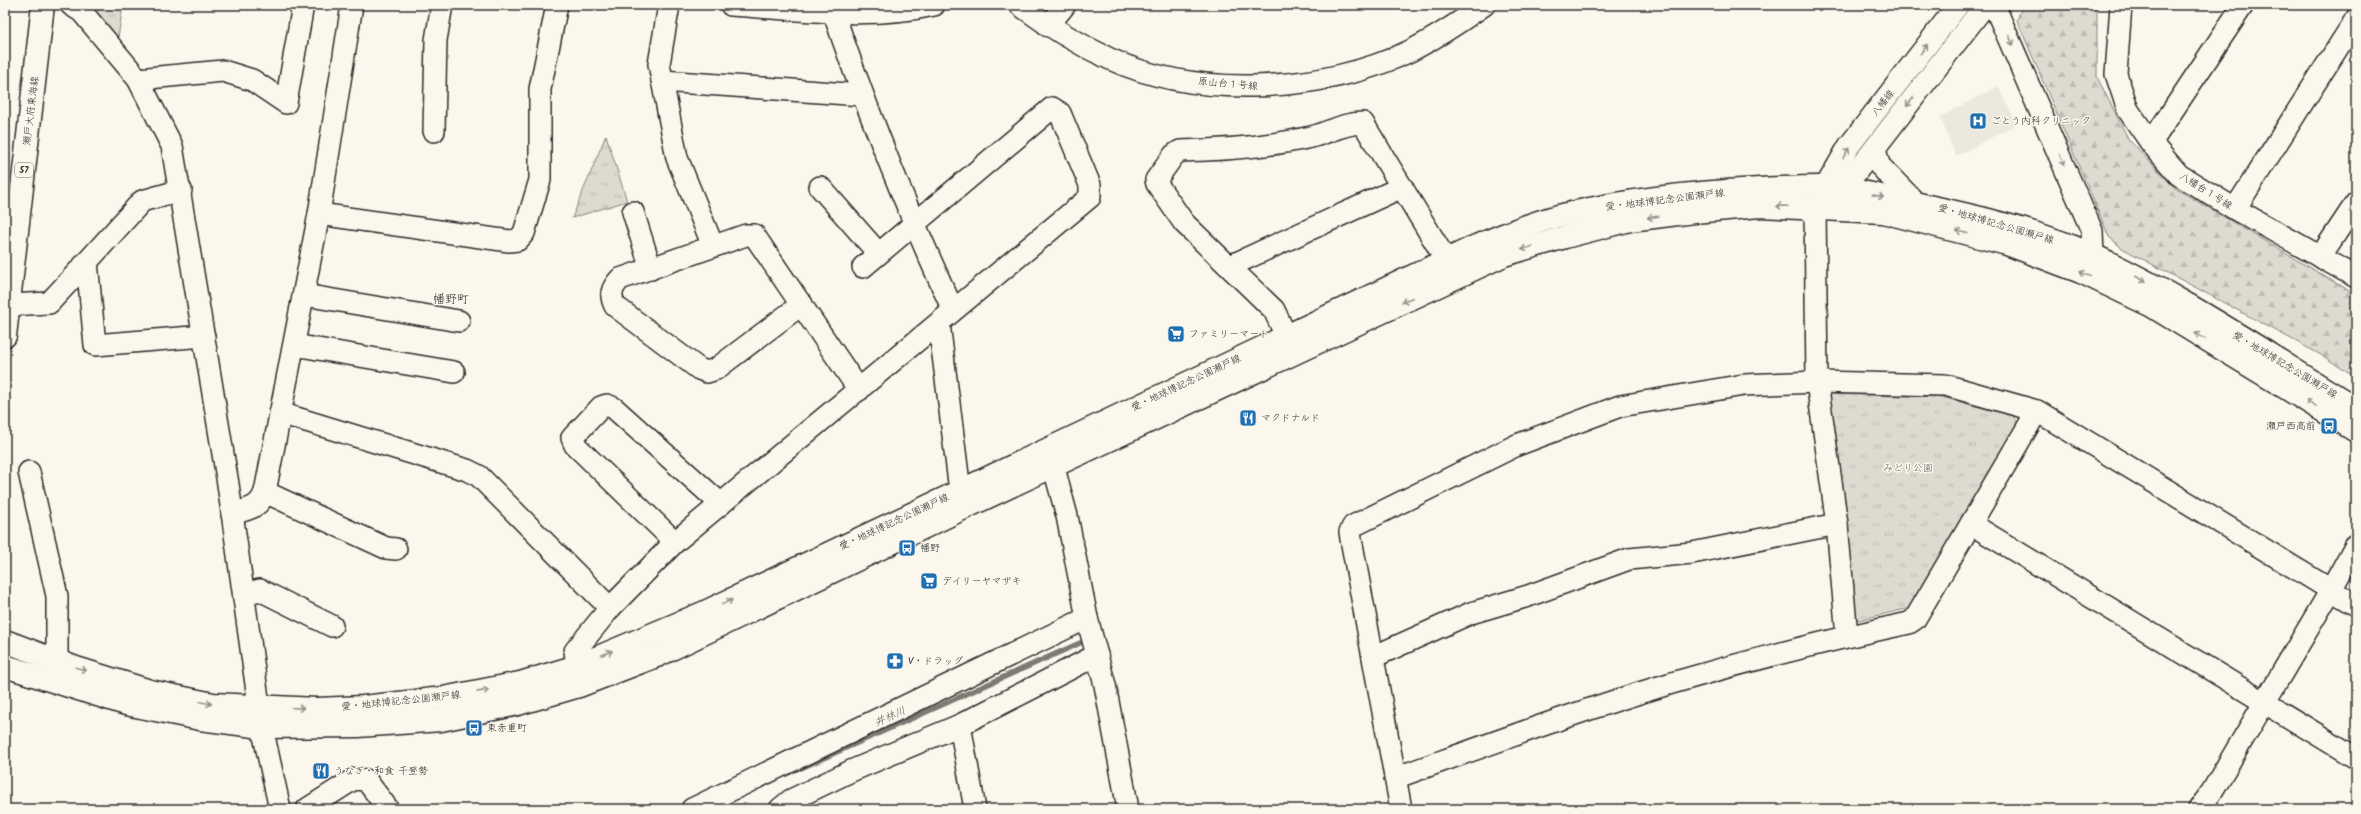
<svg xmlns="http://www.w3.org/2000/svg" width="2361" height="814" font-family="Kalam,'Klee One',sans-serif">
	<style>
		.built { fill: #ebe8de }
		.grass { fill: url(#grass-tufts); stroke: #84827e }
		.forest { fill: url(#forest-firs); stroke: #84827e }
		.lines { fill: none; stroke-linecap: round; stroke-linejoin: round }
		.stream { stroke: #7b7a75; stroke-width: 5.5 }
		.minor-casing { stroke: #2b2b2b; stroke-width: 24 }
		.major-casing { stroke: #2b2b2b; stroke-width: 25 }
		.minor { stroke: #fbf7ec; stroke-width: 21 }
		.major { stroke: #fbf7ec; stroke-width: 22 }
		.oneway { stroke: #93918c }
		.labels { text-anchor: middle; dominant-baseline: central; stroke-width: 3; stroke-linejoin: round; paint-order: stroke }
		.shield { fill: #fbf7ec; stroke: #696865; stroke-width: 1 }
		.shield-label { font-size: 9px; font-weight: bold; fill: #2b2b2b }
		.street-label { font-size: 10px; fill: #2b2b2b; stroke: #fbf7ec }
		.poi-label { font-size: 10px; fill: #2b2b2b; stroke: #fbf7ec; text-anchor: start }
		.park-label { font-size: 10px; fill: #585754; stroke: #fbf7ec }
		.water-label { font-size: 11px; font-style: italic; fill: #5a5956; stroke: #fbf7ec }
		.quarter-label { font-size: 12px; fill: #2b2b2b; stroke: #fbf7ec }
	</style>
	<defs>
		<pattern id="grass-tufts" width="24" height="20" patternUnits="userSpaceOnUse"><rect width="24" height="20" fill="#dddad0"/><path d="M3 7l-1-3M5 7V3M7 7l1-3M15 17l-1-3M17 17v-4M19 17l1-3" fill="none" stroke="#bebbb3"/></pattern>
		<pattern id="forest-firs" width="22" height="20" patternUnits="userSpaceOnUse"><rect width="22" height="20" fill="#dddad0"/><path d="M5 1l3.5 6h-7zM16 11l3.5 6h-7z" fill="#bebbb3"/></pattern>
	</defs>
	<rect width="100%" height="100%" fill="#fbf7ec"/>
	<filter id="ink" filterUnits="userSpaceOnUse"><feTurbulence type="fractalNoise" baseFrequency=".025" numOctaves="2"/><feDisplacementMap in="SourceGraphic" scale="8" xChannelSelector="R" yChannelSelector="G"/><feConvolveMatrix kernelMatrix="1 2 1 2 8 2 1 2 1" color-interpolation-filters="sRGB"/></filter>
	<g filter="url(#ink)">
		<!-- built -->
		<path class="built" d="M1998 86 2017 124 1956 156 1940 117Z"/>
		<!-- grass -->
		<g class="grass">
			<path d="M85 5H123L117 44Z"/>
			<path d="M606 135 627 201 572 218Z"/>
			<path d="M1831 394 1942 397 2013 416 2018 423 1910 608 1859 620 1854 616 1828 399Z"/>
		</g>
		<!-- forest -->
		<path class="forest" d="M2023 5H2097V77L2129 140 2175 188 2356 295V378L2323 356 2122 248 2109 237 2017 20Z"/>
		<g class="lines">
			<!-- stream -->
			<path class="stream" d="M801 768 1080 643"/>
			<!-- minor casing -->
			<g class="minor-casing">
				<g id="minor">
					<path d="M71 5 82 12 138 79 172 146 228 484 262 727 280 809"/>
					<path d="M669 5 659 64 677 158 713 246"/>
					<path d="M731 5C797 9 868 20 934 5"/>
					<path d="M831 5C866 109 907 210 953 310"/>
					<path d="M1020 5C1048 26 1078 44 1110 59 1198 99 1324 93 1410 51 1436 38 1460 22 1484 5"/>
					<path d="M1994 5 2092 231 2093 256"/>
					<path d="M2121 5 2116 74 2128 110 2151 143 2179 175 2235 209 2356 277"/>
					<path d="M1048 26 1065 5"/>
					<path d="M138 79 223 71 252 80 286 103 303 5"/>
					<path d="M662 81 862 95"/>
					<path d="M434 131 436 40 442 5"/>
					<path d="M2151 143 2243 5"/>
					<path d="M1875 148 1879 165 1915 202"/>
					<path d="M820 187 878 253"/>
					<path d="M181 190 142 201 87 262 95 345 204 336"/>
					<path d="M1822 203 1826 186 1849 146 1958 5"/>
					<path d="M1838 203 1844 188 1985 5"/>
					<path d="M1815 207 1817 382 1837 524 1847 636"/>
					<path d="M2235 209 2356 19"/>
					<path d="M633 212 651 269"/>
					<path d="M319 214 509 241 518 240 524 233 540 180V89L557 5"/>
					<path d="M2320 257 2356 203"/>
					<path d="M1230 266 1402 187"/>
					<path d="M304 295 459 321"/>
					<path d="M802 304 716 369 707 372 699 369 615 306C609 294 612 288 620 279L746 235H754L859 390"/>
					<path d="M9 305 49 303 87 262"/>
					<path d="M939 323 962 507"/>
					<path d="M1286 336 1274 310 1184 223 1157 184 1156 180 1174 155 1180 151C1225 150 1267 147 1311 137 1327 133 1347 122 1363 123L1446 260 1453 276"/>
					<path d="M294 345 454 372"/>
					<path d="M280 413 467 470 479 476 610 608"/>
					<path d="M1046 452 1054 468 1067 516 1087 618 1105 685 1128 809"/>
					<path d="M29 472 57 596V662"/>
					<path d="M265 492 386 548 396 549"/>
					<path d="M232 514C247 509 259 509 265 492L319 214 352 5"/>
					<path d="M1971 524 2356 758"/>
					<path d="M675 542 575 445 572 438 601 407 607 405 614 408 721 504"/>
					<path d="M2356 544 2331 590 2356 605"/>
					<path d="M244 594 260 590 332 626"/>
					<path d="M1373 657 1471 613 1528 596 1629 559 1692 553 1837 524"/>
					<path d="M579 683 575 651 610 608 675 542 1090 197V185L1060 113 1052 108 863 267"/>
					<path d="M1395 778C1487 745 1578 711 1672 683 1750 660 1830 640 1909 623L1915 619 2037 411"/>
					<path d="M307 809 354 779 366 780 388 809"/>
					<path d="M692 809 1087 618"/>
					<path d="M780 809 791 800 851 771 960 725"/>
					<path d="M975 809 960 725 1097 655"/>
					<path d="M1401 809 1351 539 1350 532 1353 526 1517 445 1620 406 1744 385 1817 382 1945 385 2037 411 2331 590 2211 793 2199 809"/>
				</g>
			</g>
			<!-- major casing -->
			<g class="major-casing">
				<g id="major">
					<path d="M5 336 43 5"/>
					<path d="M5 641 76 668 150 691 213 704 317 709 363 707 443 698 520 683 577 666 703 613 1476 246C1506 234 1536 221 1567 214 1630 199 1696 192 1760 189 1788 188 1816 185 1844 188 1929 207 2014 220 2095 256 2186 298 2270 356 2356 408"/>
					<path d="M5 666 126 704 200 719 262 727 358 726 441 720 518 704 579 686 659 655 962 509 1504 255 1565 237 1630 220 1694 212 1760 206 1883 212 2007 244 2081 272 2152 306 2356 431"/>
				</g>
			</g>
			<!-- minor -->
			<use href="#minor" class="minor"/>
			<!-- major -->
			<use href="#major" class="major"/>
		</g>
		<!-- one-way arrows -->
		<defs><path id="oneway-shaft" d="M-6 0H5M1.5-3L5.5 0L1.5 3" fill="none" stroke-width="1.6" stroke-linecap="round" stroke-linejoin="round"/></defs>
		<g class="oneway">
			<use href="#oneway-shaft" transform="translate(2011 40) rotate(67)"/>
			<use href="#oneway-shaft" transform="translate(1924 49) rotate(-53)"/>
			<use href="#oneway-shaft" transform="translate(1910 102) rotate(128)"/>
			<use href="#oneway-shaft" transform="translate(1846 153) rotate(-60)"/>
			<use href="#oneway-shaft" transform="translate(2062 160) rotate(67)"/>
			<use href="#oneway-shaft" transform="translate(1878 196) rotate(13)"/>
			<use href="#oneway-shaft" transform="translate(1782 206) rotate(-178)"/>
			<use href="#oneway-shaft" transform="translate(1653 217) rotate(172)"/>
			<use href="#oneway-shaft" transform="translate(1962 232) rotate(-165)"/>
			<use href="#oneway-shaft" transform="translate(1527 248) rotate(163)"/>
			<use href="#oneway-shaft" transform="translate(2085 274) rotate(-155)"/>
			<use href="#oneway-shaft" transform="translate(2141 279) rotate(27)"/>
			<use href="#oneway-shaft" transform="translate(1407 300) rotate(155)"/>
			<use href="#oneway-shaft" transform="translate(2200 336) rotate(-148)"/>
			<use href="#oneway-shaft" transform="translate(2311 403) rotate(-149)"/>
			<use href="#oneway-shaft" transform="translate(727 602) rotate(-26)"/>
			<use href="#oneway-shaft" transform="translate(607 653) rotate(-23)"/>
			<use href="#oneway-shaft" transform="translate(81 669) rotate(17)"/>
			<use href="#oneway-shaft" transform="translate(483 691) rotate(-11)"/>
			<use href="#oneway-shaft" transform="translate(206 703) rotate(12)"/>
			<use href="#oneway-shaft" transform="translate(298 708) rotate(2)"/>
		</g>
	</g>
	<!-- icons -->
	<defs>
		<g id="hospital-square" transform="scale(0.9)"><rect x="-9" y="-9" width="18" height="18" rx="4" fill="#1f6fb2" stroke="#fbf7ec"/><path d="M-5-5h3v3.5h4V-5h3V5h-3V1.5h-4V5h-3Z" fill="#fff"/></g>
		<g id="supermarket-square" transform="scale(0.9)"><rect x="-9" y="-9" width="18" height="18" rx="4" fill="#1f6fb2" stroke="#fbf7ec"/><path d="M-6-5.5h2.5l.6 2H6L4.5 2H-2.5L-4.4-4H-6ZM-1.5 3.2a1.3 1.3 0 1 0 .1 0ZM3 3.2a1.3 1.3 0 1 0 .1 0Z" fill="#fff"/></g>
		<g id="restaurant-square" transform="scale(0.9)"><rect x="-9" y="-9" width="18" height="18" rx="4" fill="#1f6fb2" stroke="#fbf7ec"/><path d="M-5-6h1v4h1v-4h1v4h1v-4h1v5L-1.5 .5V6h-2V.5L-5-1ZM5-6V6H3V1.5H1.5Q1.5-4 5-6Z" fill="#fff"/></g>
		<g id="bus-square" transform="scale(0.9)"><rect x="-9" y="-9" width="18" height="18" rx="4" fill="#1f6fb2" stroke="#fbf7ec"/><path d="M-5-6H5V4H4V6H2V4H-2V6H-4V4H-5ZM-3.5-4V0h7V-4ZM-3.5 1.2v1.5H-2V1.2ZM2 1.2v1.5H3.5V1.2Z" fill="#fff"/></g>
		<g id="pharmacy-square" transform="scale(0.9)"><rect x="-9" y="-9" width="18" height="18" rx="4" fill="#1f6fb2" stroke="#fbf7ec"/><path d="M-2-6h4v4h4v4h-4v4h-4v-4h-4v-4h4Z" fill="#fff"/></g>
	</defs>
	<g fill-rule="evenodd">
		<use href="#hospital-square" x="1978" y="121"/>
		<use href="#supermarket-square" x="1176" y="334"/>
		<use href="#restaurant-square" x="1248" y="418"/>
		<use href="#bus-square" x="2329" y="426"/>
		<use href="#bus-square" x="907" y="548"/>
		<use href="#supermarket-square" x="929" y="581"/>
		<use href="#pharmacy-square" x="895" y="661"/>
		<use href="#bus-square" x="474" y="728"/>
		<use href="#restaurant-square" x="321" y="771"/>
	</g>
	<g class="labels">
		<!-- shield labels -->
		<rect class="shield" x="15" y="163" width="18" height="14" rx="3"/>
		<g class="shield-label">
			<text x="24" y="170">57</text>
		</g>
		<!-- street labels -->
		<g class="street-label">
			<text transform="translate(1228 84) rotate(5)">原山台１号線</text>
			<text transform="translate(1883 103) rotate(-52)">八幡線</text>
			<text transform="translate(31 111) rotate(-83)">瀬戸大府東海線</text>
			<text transform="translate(2206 191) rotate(32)">八幡台１号線</text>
			<text transform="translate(1665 200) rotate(-7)">愛・地球博記念公園瀬戸線</text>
			<text transform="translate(1996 224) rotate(16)">愛・地球博記念公園瀬戸線</text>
			<text transform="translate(2285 365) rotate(31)">愛・地球博記念公園瀬戸線</text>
			<text transform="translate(1186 383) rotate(-25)">愛・地球博記念公園瀬戸線</text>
			<text transform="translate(894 522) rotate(-25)">愛・地球博記念公園瀬戸線</text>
			<text transform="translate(401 701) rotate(-6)">愛・地球博記念公園瀬戸線</text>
		</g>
		<!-- poi labels -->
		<g class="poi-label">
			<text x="1991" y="121">ごとう内科クリニック</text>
			<text x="1189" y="334">ファミリーマート</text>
			<text x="1261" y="418">マクドナルド</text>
			<text x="2316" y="426" text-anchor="end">瀬戸西高前</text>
			<text x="920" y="548">幡野</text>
			<text x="942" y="581">デイリーヤマザキ</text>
			<text x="908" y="661">V・ドラッグ</text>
			<text x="487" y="728">東赤重町</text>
			<text x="334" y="771">うなぎ・和食 千登勢</text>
		</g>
		<!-- park labels -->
		<g class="park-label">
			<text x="1908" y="468">みどり公園</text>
		</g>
		<!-- water labels -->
		<g class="water-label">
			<text transform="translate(890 717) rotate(-24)">井林川</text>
		</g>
		<!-- quarter labels -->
		<g class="quarter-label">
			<text x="451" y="299">幡野町</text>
		</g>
	</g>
	<!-- margin -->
	<rect width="2361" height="814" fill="none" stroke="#fbf7ec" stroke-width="20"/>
	<rect x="10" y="10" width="2341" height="794" fill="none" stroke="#2b2b2b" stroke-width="1.5" filter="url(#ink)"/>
</svg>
